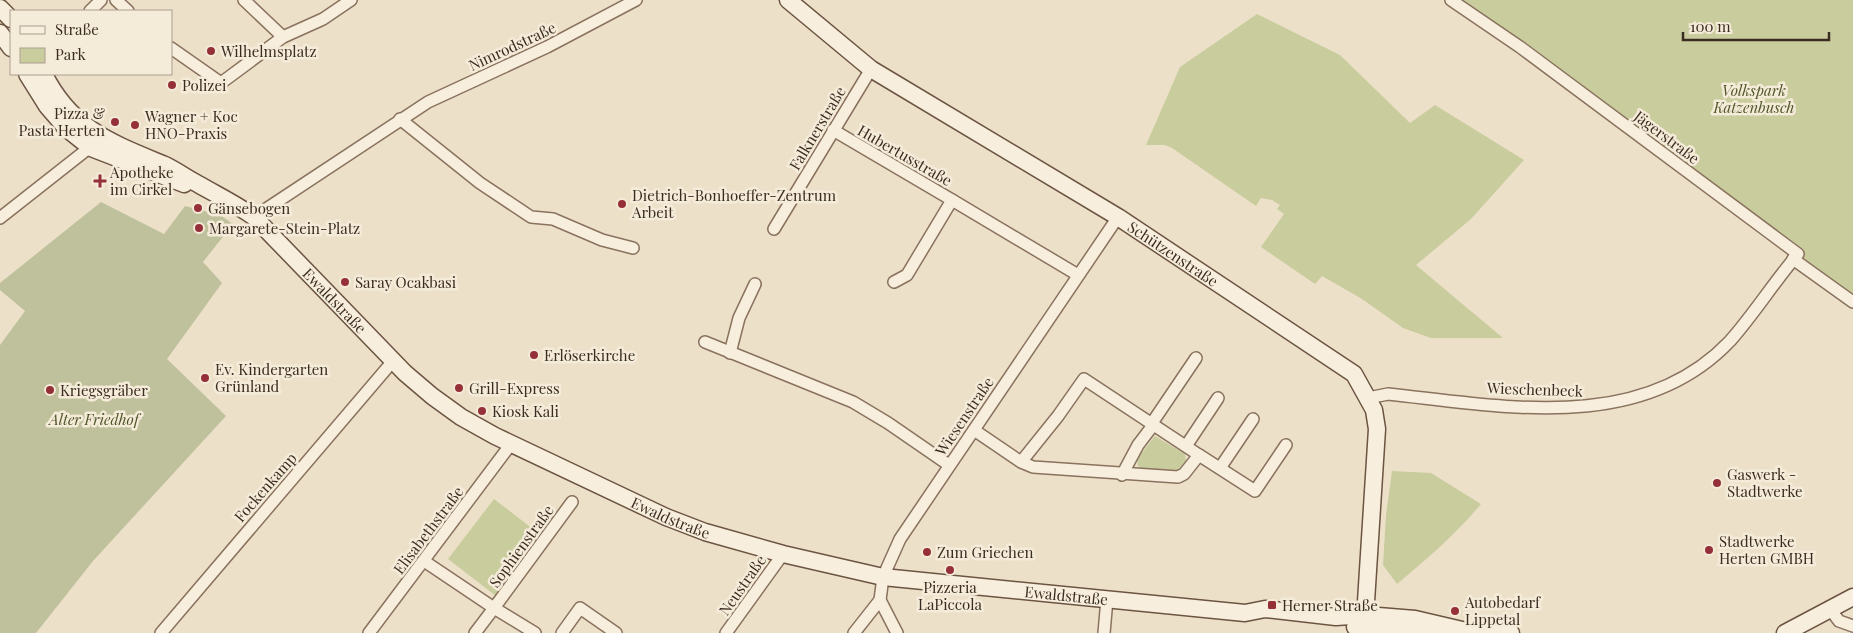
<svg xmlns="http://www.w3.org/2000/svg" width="1853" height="633" font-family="'Playfair Display',serif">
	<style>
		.green { fill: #c9cc9d }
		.cemetery { fill: #bfc19c }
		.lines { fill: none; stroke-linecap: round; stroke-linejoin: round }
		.street-casing { stroke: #89725e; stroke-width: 14 }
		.secondary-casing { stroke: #6b5441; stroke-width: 19 }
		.street { stroke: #f8eedd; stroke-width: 11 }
		.secondary { stroke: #f8eedd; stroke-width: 16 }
		.poi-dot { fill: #963038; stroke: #f5ebd9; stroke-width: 2 }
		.labels { text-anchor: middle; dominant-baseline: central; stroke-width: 5; stroke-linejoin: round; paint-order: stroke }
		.street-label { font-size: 15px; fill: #3b2c21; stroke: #f5ebd9 }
		.poi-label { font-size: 15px; fill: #3b2c21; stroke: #f5ebd9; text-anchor: start }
		.park-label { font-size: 15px; font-style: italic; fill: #4e5629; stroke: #f5ebd9 }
	</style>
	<rect width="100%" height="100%" fill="#ede0c9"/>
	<!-- green -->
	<g class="green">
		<path d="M1456 0H1853V302L1793 259 1798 255Z"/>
		<path d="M1257 14 1340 55 1410 123 1435 105 1524 160 1471 219 1416 265 1503 338H1431L1403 328 1362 299 1322 276 1315 284 1261 247 1284 214 1277 209 1280 205 1272 200 1261 198 1256 206 1172 148 1165 145H1146L1180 67Z"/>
		<path d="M1155 436 1185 454 1186 461 1176 472 1142 469 1138 466 1137 459Z"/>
		<path d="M1392 471 1431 473 1481 504C1455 535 1427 559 1397 584L1383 565 1386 515Z"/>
		<path d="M494 499 542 536 496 596 448 559Z"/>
	</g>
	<!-- cemetery -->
	<path class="cemetery" d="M101 202 164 234 185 206 220 215 233 224 203 262 222 283 167 359 226 416 93 561 36 633H0V345L25 311 0 290V283Z"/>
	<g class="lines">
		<!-- street casing -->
		<g class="street-casing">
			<g id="street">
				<path d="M116 0 128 11"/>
				<path d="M244 0 283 37"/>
				<path d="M90 11 101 0"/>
				<path d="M171 48 221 83 283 37 323 19 351 0"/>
				<path d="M400 119 480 183 531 217 553 219 602 240 633 248"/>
				<path d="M833 130 952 200 907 275 894 282"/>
				<path d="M952 200 1078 275"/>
				<path d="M254 217 428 102 547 47 636 0"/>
				<path d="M0 218 94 144"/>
				<path d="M774 229 871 69"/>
				<path d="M1793 259 1853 302"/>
				<path d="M705 342 853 402 888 423 949 465"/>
				<path d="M730 353 739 318 755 284"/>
				<path d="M1368 398 1388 394C1502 406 1641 435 1730 341 1754 314 1774 282 1798 254L1520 47 1451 0"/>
				<path d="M1152 423 1196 358"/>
				<path d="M974 430 1021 462 1033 467 1178 477 1184 474 1199 455 1084 379 1058 416 1021 462"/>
				<path d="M1186 446 1218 398"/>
				<path d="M1199 455 1255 491 1286 445"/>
				<path d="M1220 468 1253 419"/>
				<path d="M1122 475 1138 445 1154 424"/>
				<path d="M424 561 494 608 475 633"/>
				<path d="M1830 609 1839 621 1853 626"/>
				<path d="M161 633 393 361"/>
				<path d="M369 633 511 444"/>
				<path d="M535 633 494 608 572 502"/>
				<path d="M562 633 580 608 616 633"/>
				<path d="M726 633 783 554"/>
				<path d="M854 633 880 600"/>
				<path d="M897 633 880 600 883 577 900 539 1118 217"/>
				<path d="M1104 633 1107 599"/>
			</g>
		</g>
		<!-- secondary casing -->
		<g class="secondary-casing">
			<g id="secondary">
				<path id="s1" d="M788 0 871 69 1118 217 1354 374 1374 410 1377 429 1364 633"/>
				<path d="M0 8 11 19"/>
				<path d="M0 33 11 48"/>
				<path d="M27 74 47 106 66 128 91 148 184 184"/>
				<path id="s2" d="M44 74C71 129 112 143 165 165 177 171 187 178 198 184 217 195 236 204 254 217L405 373 432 396 461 417 495 436 666 517 705 532 783 554 883 577 1245 613 1265 609 1336 617 1366 615 1415 619 1462 630"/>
				<path d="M1355 627 1511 633"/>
				<path d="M1785 633 1853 597"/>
			</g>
		</g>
		<!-- street -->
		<use href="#street" class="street"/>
		<!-- secondary -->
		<use href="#secondary" class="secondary"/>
	</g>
	<!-- markers -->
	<g class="poi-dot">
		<circle cx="211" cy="51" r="5"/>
		<circle cx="172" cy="85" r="5"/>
		<circle cx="115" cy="122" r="5"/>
		<circle cx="135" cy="125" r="5"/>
		<path d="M97.5 173.5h5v5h5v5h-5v5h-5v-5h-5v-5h5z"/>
		<circle cx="622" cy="204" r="5"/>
		<circle cx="198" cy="208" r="5"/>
		<circle cx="199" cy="228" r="5"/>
		<circle cx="345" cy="282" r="5"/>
		<circle cx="534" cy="355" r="5"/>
		<circle cx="205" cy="378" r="5"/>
		<circle cx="459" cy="388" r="5"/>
		<circle cx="50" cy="390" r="5"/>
		<circle cx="482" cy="411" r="5"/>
		<circle cx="1717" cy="483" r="5"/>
		<circle cx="1709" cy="550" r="5"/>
		<circle cx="927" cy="552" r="5"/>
		<circle cx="950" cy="570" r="5"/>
		<rect x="1267" y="600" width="10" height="10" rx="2.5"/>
		<circle cx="1455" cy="611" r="5"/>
	</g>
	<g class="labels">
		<!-- street labels -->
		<g class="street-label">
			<text transform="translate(512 46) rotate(-25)">Nimrodstraße</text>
			<text transform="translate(817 128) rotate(-59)">Falknerstraße</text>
			<text transform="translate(1667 137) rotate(37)">Jägerstraße</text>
			<text transform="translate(905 155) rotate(30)">Hubertusstraße</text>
			<text stroke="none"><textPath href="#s1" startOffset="462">Schützenstraße</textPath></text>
			<text stroke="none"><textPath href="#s2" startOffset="375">Ewaldstraße</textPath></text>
			<text transform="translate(1535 389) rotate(2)">Wieschenbeck</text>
			<text transform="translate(964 416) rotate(-56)">Wiesenstraße</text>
			<text transform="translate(265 487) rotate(-49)">Fockenkamp</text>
			<text stroke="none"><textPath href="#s2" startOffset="780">Ewaldstraße</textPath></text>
			<text transform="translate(428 530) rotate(-53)">Elisabethstraße</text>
			<text transform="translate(521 546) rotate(-54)">Sophienstraße</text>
			<text transform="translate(742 585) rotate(-55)">Neustraße</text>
			<text stroke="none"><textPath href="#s2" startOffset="1185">Ewaldstraße</textPath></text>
		</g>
		<!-- poi labels -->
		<g class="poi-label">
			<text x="221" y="51">Wilhelmsplatz</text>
			<text x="182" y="85">Polizei</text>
			<text x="105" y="113" text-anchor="end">Pizza &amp;<tspan x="105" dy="17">Pasta Herten</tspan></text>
			<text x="145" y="116">Wagner + Koc<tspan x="145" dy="17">HNO-Praxis</tspan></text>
			<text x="110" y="172">Apotheke<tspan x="110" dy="17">im Cirkel</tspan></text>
			<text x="632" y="195">Dietrich-Bonhoeffer-Zentrum<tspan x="632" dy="17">Arbeit</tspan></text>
			<text x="208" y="208">Gänsebogen</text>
			<text x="209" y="228">Margarete-Stein-Platz</text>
			<text x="355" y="282">Saray Ocakbasi</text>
			<text x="544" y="355">Erlöserkirche</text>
			<text x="215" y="369">Ev. Kindergarten<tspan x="215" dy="17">Grünland</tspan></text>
			<text x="469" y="388">Grill-Express</text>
			<text x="60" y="390">Kriegsgräber</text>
			<text x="492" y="411">Kiosk Kali</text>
			<text x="1727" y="474">Gaswerk -<tspan x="1727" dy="17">Stadtwerke</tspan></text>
			<text x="1719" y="541">Stadtwerke<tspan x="1719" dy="17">Herten GMBH</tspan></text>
			<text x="937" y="552">Zum Griechen</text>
			<text x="950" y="587" text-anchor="middle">Pizzeria<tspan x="950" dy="17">LaPiccola</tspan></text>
			<text x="1465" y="602">Autobedarf<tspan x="1465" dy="17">Lippetal</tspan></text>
			<text x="1282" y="605">Herner Straße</text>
		</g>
		<!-- park labels -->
		<g class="park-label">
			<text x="1754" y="90">Volkspark<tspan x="1754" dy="17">Katzenbusch</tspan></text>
			<text x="94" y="419">Alter Friedhof</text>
		</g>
	</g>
	<!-- legend -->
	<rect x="10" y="10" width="162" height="65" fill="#f5ebd9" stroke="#ab9f8f"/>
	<rect x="20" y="26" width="25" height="8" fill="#f8eedd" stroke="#ab9f8f"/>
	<text x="55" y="35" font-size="15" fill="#3b2c21">Straße</text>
	<rect x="20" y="48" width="25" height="15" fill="#c9cc9d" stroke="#ab9f8f"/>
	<text x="55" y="60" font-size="15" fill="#3b2c21">Park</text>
	<!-- scale -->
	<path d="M1683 32v8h146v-8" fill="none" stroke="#3b2c21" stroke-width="2.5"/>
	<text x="1690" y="32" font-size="15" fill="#3b2c21" stroke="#f5ebd9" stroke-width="4" paint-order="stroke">100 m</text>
</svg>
